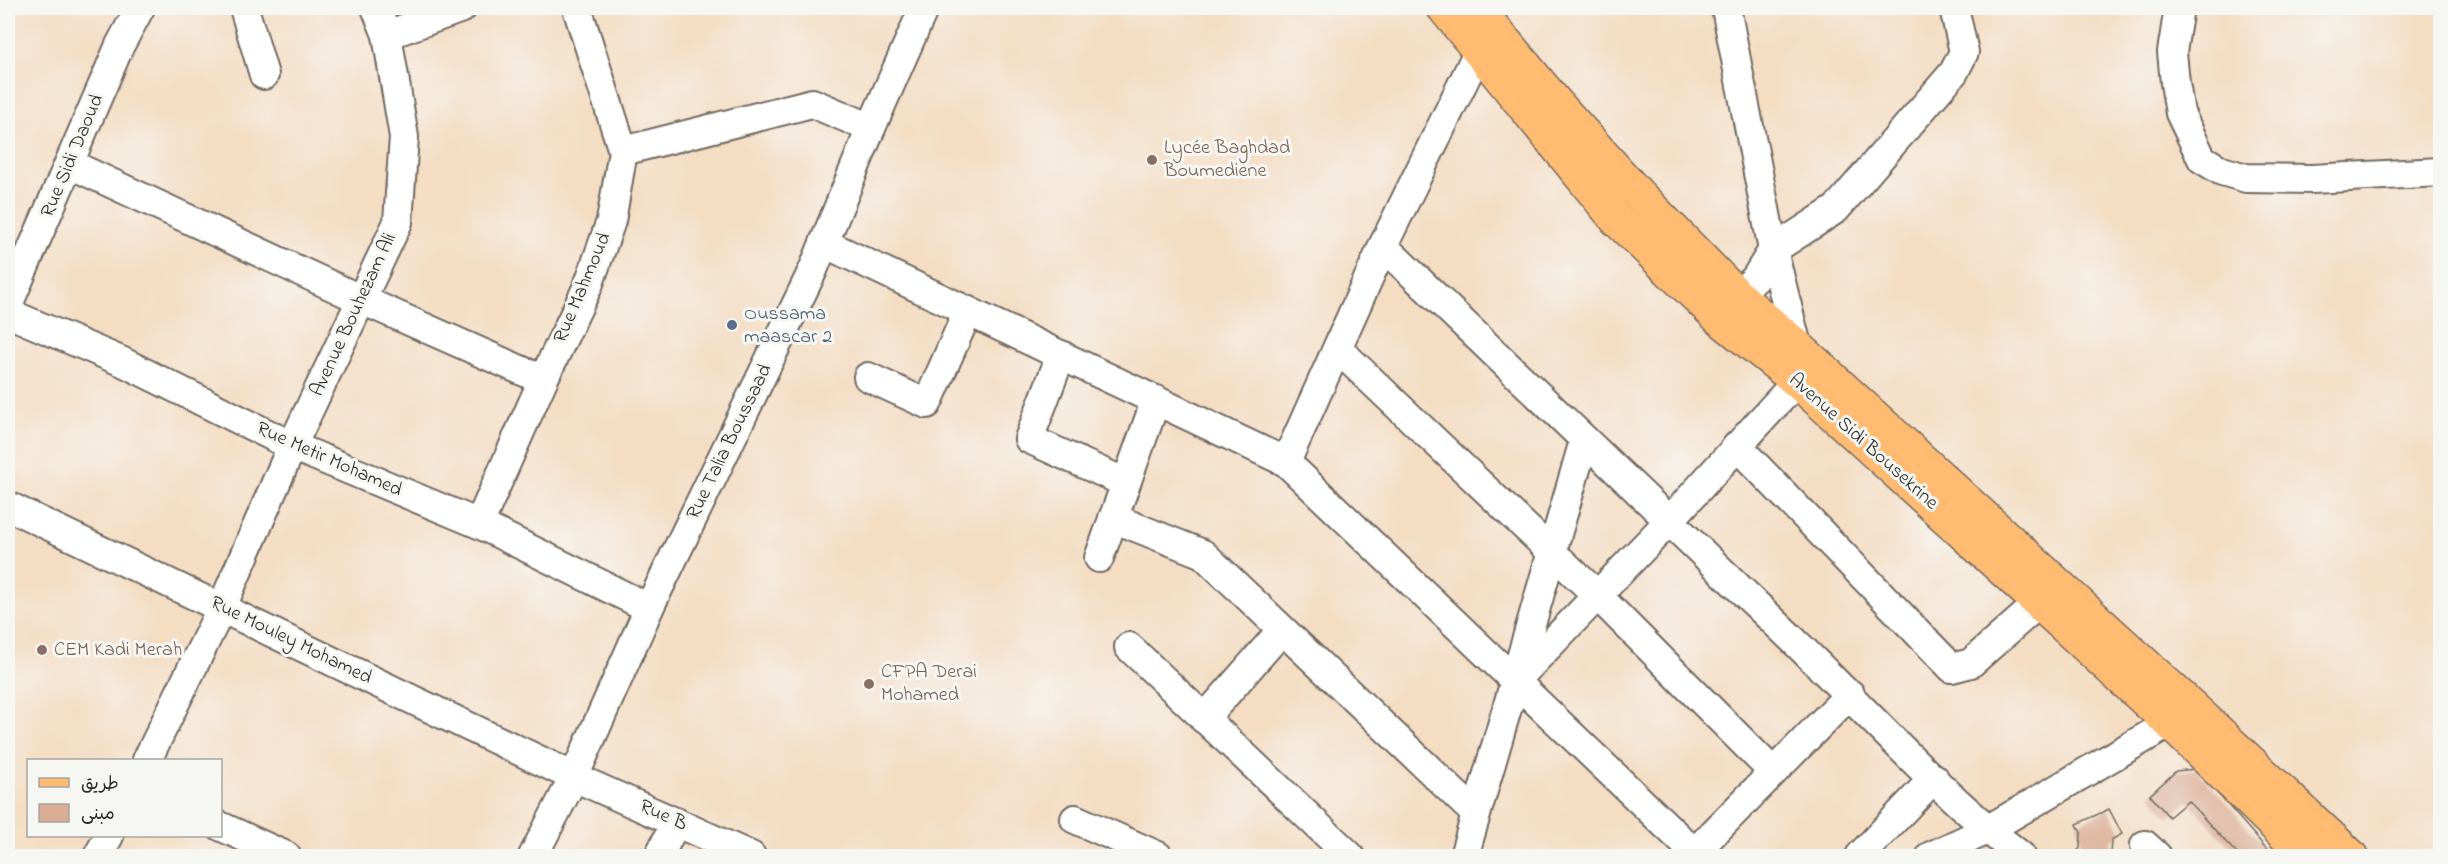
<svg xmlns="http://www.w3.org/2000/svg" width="2448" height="864" font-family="'Indie Flower','Playpen Sans Arabic',sans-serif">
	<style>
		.building { fill: #dbad94 }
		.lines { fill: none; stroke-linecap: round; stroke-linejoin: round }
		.minor-casing { stroke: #716960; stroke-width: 32 }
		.major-casing { stroke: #716960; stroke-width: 36 }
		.minor { stroke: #fff; stroke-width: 28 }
		.major { stroke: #ffbb71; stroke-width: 33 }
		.education-dot { fill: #8d6e63; stroke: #f6f6f2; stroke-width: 2 }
		.service-dot { fill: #5c6f8a; stroke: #f6f6f2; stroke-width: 2 }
		.labels { text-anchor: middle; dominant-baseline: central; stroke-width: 6; stroke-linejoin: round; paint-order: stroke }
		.education-label { font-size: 20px; fill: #785e54; stroke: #f6f6f2; text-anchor: start }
		.street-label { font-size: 20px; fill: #2b2b2b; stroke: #f6f6f2 }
		.service-label { font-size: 20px; fill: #4e5e75; stroke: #f6f6f2; text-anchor: start }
	</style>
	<rect width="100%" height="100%" fill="#f6f6f2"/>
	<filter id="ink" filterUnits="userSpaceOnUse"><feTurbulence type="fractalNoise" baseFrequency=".0167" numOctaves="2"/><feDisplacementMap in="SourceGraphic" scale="12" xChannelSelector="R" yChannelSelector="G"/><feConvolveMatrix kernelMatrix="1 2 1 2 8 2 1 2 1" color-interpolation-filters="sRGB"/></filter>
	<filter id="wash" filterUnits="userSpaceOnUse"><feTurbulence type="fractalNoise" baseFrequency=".008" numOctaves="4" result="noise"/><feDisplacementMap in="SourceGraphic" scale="24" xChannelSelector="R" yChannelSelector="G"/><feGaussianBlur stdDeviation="1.35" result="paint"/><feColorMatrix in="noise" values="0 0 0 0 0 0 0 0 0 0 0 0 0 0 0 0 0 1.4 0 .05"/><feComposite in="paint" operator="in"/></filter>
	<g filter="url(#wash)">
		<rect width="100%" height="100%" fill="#f4ddc3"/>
		<g id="blocks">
			<!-- building -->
			<g class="building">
				<path d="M2196 769 2273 856H2239L2188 801 2169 817 2150 795 2176 771Z"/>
				<path d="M2109 809 2122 834 2111 840 2110 854 2112 856H2073L2080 848 2081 833 2077 824Z"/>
			</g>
		</g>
	</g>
	<g filter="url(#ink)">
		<use href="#blocks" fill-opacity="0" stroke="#716960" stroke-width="1.5"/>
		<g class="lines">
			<!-- minor casing -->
			<g class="minor-casing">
				<g id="minor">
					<path d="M244 8 264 75"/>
					<path d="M2179 8 2172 52 2175 83 2180 113 2202 159 2222 171 2246 178 2312 179 2440 172"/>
					<path d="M387 35 462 8"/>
					<path d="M623 151 812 103 871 128"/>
					<path d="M70 164 362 300 543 380"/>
					<path d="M824 243 1286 462 1698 856"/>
					<path d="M1383 246C1517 376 1653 505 1788 635 1865 709 1937 791 2021 856"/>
					<path d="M1737 295 1755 279 1773 250 1836 209 1954 72 1964 52 1954 8"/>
					<path d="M8 305 120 45 140 8"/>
					<path d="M8 313 123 362 292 446 479 524 649 608"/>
					<path d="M1338 349 1597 595 1773 772"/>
					<path d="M1061 355 1029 439 1126 483"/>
					<path d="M868 377 927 404 968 311"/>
					<path d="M1737 446 1952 668 1971 663 2039 603"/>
					<path d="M1286 462 1383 246 1479 50"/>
					<path d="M8 506 574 777 751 856"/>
					<path d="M1113 518 1203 554 1476 814"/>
					<path d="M479 524 543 380 588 286 611 221 623 151 577 8"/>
					<path d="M1099 558 1156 400"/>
					<path d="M1129 647 1350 856"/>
					<path d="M1516 676 1584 441"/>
					<path d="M1204 719 1282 630"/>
					<path d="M147 760 222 607 292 446 398 222 404 137 387 35 376 8"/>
					<path d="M1075 819 1158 856"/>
					<path d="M220 826 286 856"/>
					<path d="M2145 845 2157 856"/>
					<path d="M1694 853 1850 694"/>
					<path d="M98 856 109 836"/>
					<path d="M533 856 574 777 649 608 813 270 871 128 924 8"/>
					<path d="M659 856 676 822"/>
					<path d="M1464 856 1515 681 1670 520 1797 381V346L1773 250 1726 8"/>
					<path d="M1860 856 1934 778"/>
					<path d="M1931 856 1987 830 2170 723"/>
				</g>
			</g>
			<!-- major casing -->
			<g class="major-casing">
				<g id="major">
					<path d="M1444 8 1615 218 1720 319 1797 381 2170 723 2306 856"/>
					<path d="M1477 8 1557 104 1638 194 1737 295 1797 346 2193 708 2351 856"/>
				</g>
			</g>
			<!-- minor -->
			<use href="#minor" class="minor"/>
			<!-- major -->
			<use href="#major" class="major"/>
		</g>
	</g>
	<!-- markers -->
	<g class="education-dot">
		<circle cx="1152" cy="160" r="6"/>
		<circle cx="42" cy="650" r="6"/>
		<circle cx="869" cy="684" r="6"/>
	</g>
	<circle class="service-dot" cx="732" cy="325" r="6"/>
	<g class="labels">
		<!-- education labels -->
		<g class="education-label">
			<text x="1164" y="148">Lycée Baghdad<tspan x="1164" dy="23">Boumediene</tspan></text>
			<text x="54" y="650">CEM Kadi Merah</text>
			<text x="881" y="672">CFPA Derai<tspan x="881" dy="23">Mohamed</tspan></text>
		</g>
		<!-- street labels -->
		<g class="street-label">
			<text transform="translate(73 156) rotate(-67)">Rue Sidi Daoud</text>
			<text transform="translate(583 288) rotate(-67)">Rue Mahmoud</text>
			<text transform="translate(354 315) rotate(-65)">Avenue Bouhezam Ali</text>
			<text transform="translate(730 442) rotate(-64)">Rue Talia Boussaad</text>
			<text transform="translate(1863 442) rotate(42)">Avenue Sidi Bousekrine</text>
			<text transform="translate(329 460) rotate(24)">Rue Metir Mohamed</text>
			<text transform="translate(291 641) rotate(26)">Rue Mouley Mohamed</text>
			<text transform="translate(663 816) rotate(24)">Rue B</text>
		</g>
		<!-- service labels -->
		<g class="service-label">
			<text x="744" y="314">Oussama<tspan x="744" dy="23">maascar 2</tspan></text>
		</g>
	</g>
	<!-- margin -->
	<rect width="2448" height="864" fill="none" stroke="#f6f6f2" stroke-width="30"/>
	<!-- legend -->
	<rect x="27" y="759" width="195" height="78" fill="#f6f6f2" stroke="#a5a5a2" stroke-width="1.5"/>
	<rect x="39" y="778" width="30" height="9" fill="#ffbb71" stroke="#a5a5a2" stroke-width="1.5"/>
	<text x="81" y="789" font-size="18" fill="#2b2b2b">طريق</text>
	<rect x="39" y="804" width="30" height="18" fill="#dbad94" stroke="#a5a5a2" stroke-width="1.5"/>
	<text x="81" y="819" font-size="18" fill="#2b2b2b">مبنى</text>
</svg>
